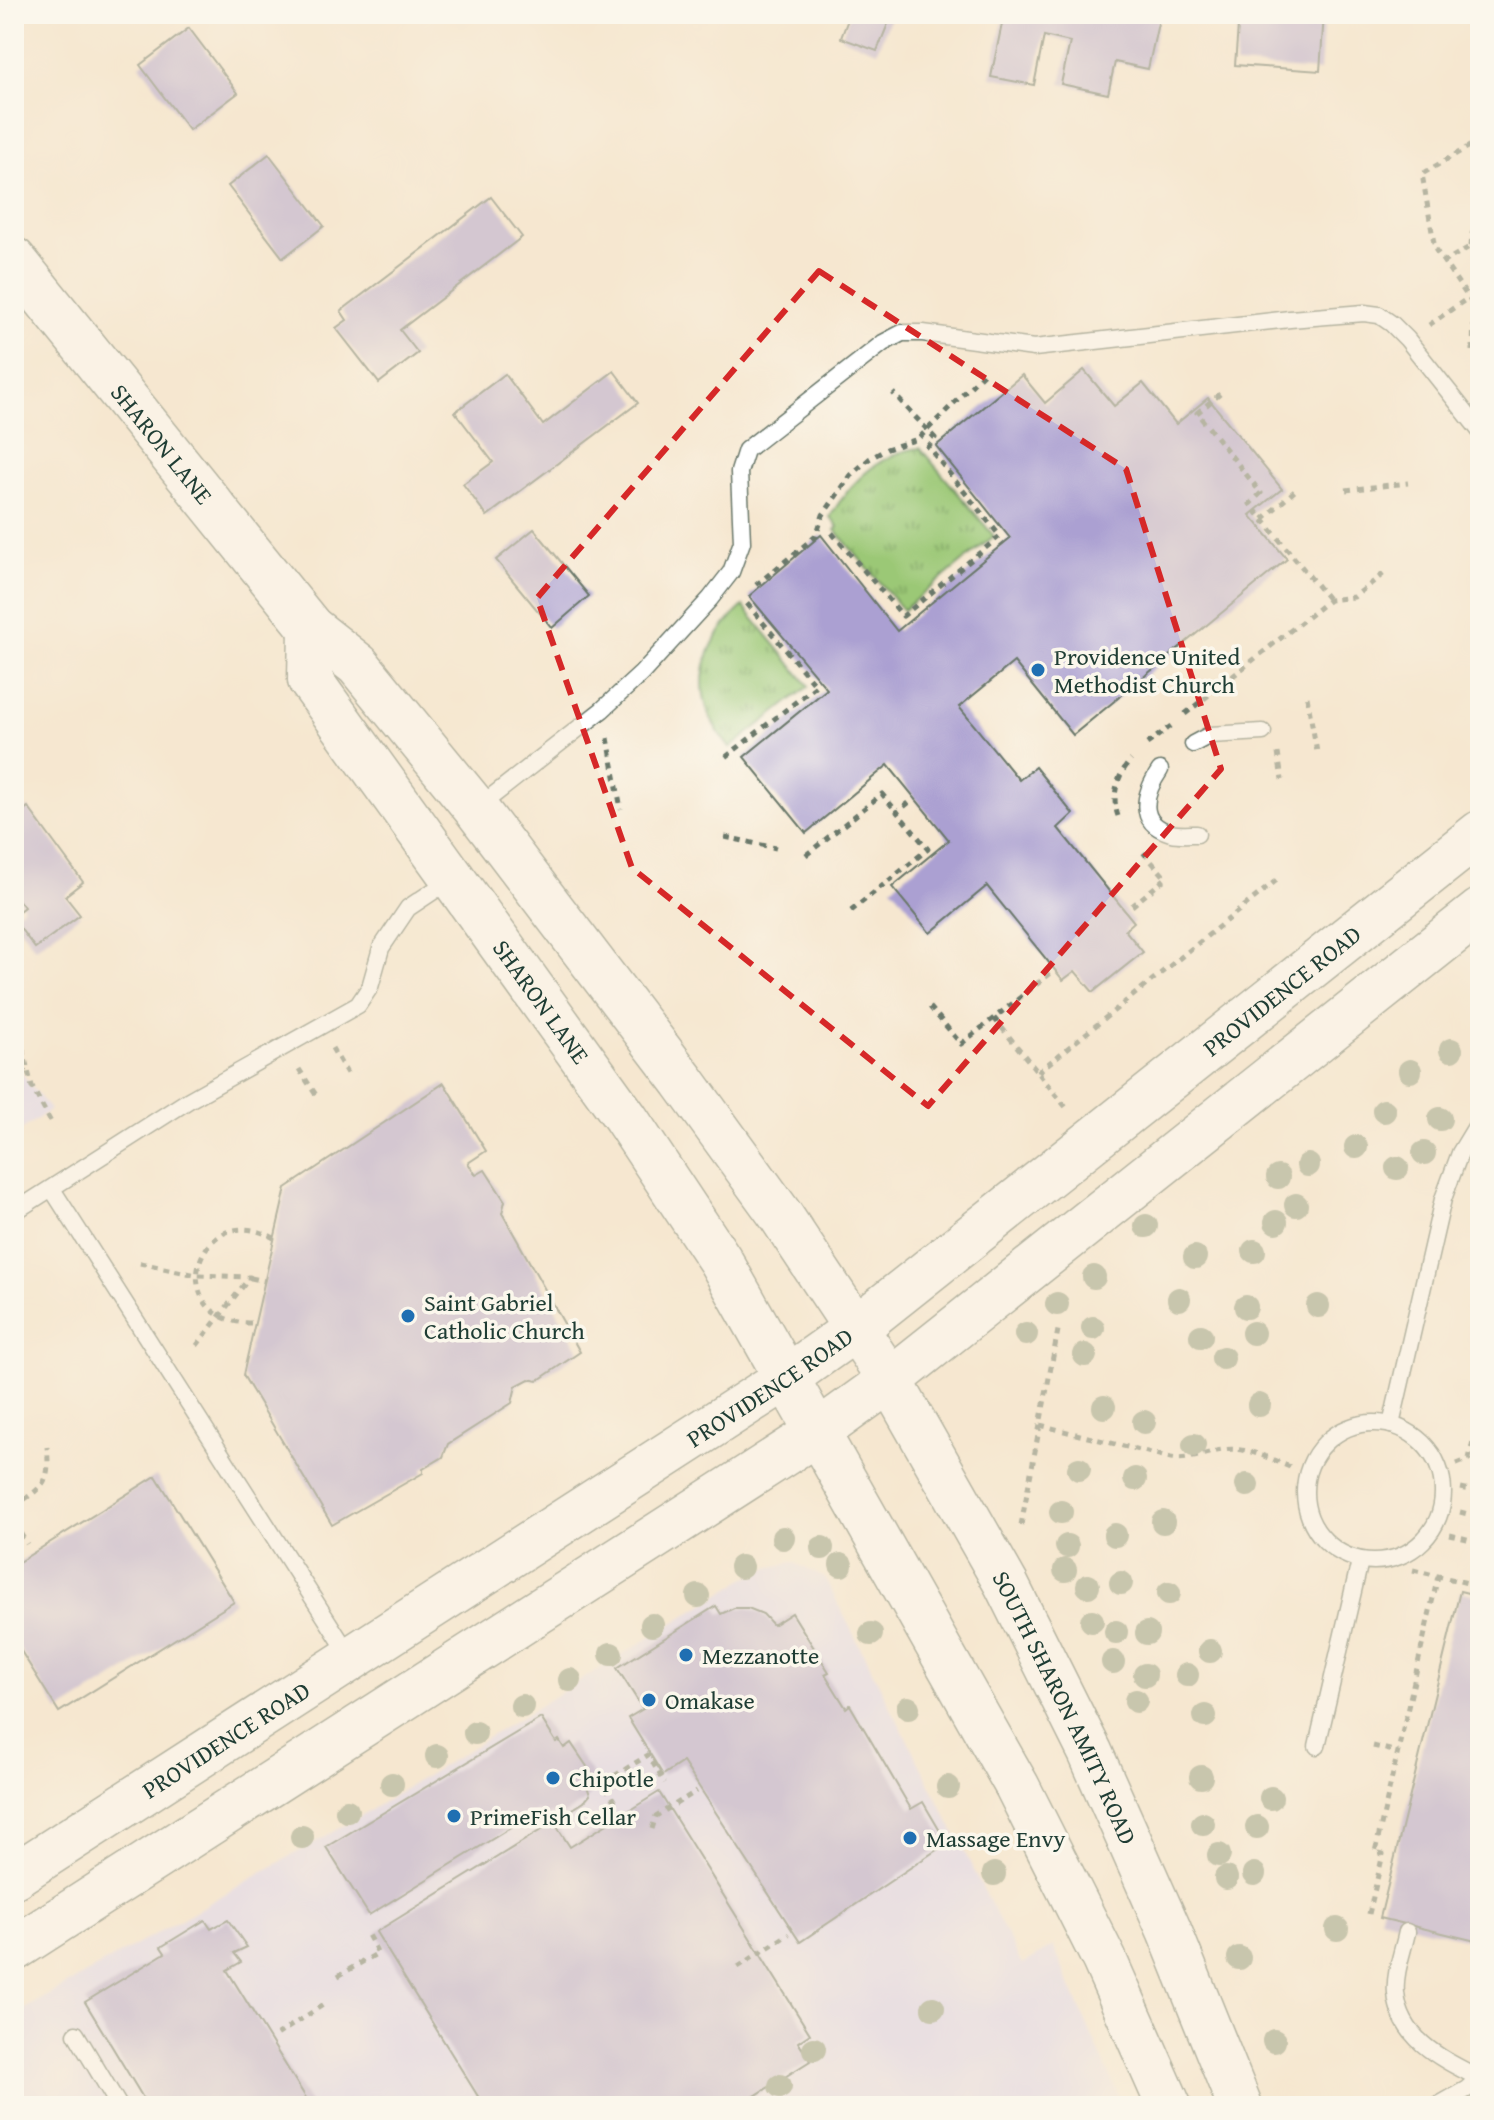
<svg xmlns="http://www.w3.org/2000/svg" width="1494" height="2120" font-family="'Gentium Book Plus',serif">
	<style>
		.built { fill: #dad6f7 }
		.grass { fill: url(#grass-tufts); stroke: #5d8255; stroke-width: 2 }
		.building { fill: #aba0d2 }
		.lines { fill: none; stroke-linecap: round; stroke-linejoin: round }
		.service-casing { stroke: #6a786b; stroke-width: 19 }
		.secondary-casing { stroke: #6a786b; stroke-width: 47 }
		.primary-casing { stroke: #6a786b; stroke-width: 47 }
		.path { stroke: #6a786b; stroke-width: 5; stroke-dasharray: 6 6; stroke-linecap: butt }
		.service { stroke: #fff; stroke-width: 16 }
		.secondary { stroke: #fff; stroke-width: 44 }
		.primary { stroke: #fff; stroke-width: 44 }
		.tree { fill: #919d83 }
		.marked { fill: none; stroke: #d62828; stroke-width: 6; stroke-dasharray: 16 10; stroke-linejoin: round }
		.poi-dot { fill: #1f6fb2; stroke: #fbf7ec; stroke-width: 3 }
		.labels { text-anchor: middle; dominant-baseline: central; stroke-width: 7; stroke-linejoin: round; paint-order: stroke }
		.street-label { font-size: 24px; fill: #1f3d34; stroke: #fbf7ec }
		.poi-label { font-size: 24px; fill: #1f3d34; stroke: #fbf7ec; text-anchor: start }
	</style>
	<defs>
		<pattern id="grass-tufts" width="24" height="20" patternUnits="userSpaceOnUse" patternTransform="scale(2)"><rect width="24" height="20" fill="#9bc876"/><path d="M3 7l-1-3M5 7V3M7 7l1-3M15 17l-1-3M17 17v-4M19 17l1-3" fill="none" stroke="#7ea462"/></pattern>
	</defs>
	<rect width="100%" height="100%" fill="#fbf7ec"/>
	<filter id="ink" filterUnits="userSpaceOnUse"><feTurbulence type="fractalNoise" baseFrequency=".0125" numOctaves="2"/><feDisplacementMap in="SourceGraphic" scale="16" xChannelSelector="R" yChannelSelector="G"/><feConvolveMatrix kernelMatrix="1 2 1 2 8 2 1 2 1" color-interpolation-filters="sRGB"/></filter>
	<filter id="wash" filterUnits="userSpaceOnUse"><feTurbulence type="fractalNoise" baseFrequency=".006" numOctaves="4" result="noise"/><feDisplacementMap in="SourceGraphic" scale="32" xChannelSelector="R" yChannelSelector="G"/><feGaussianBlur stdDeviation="1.8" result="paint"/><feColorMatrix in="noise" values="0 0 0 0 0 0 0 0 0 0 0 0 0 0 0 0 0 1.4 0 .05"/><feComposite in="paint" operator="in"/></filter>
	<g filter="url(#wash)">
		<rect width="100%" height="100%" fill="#f6e7d0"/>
		<!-- built -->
		<g class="built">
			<path d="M14 1063 50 1110 14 1135Z"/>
			<path d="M793 1562 825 1578 1022 1965 1053 1946 1123 2106H14V2015L371 1810 759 1570Z"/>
		</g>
		<!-- grass -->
		<g class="grass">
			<path d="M920 448 994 536 903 610 835 530 838 527 830 517C850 483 879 453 920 448Z"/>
			<path d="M743 606 809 686 730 748C688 698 697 648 743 606Z"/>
		</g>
		<g id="blocks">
			<!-- building -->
			<g class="building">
				<path d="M850 14H892L877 51 841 38Z"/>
				<path d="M1004 14H1160L1148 69 1115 62 1108 94 1061 84 1070 42 1044 36 1034 85 991 77Z"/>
				<path d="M1239 14H1324L1320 71 1235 65Z"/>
				<path d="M189 28 238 93 189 130 140 65Z"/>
				<path d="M269 154 324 226 283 258 228 186Z"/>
				<path d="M491 197 522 237 400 330 418 353 379 383 336 328 347 320 341 311Z"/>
				<path d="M1084 370 1114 406 1143 383 1176 424 1208 398 1282 489 1250 515 1287 559 1073 735 1014 662 959 707 1019 780 1035 767 1073 814 1058 828 1134 922 1125 930 1143 952 1093 992 1075 971 1063 980 987 886 930 933 892 887 949 840 888 765 806 833 744 757 827 689 749 596 821 535 897 631 1010 538 936 446 1022 375 1045 403Z"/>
				<path d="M614 371 638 403 487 516 463 484 493 462 455 412 505 374 543 425Z"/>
				<path d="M534 529 589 596 552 628 496 560Z"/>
				<path d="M28 807 83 882 65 896 80 915 35 948 14 920V915L24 907 14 894V818Z"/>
				<path d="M444 1083 486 1151 468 1163 476 1175 485 1170 505 1201 502 1213 580 1352 537 1381 529 1379 516 1386 512 1403 448 1444 443 1457 423 1469V1473L332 1525 243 1375 286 1188Z"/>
				<path d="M156 1476 234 1602 59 1712 14 1640V1565Z"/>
				<path d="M1460 1591 1480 1596V1942L1380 1918Z"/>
				<path d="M716 1606 721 1614 734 1608H748L763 1614 773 1625 792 1613 829 1672 825 1674 846 1708 850 1705 911 1809 923 1802 947 1843 800 1942 683 1762 663 1775 628 1718 643 1709 617 1668Z"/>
				<path d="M541 1718 556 1742 559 1740 564 1748 571 1743 590 1771 593 1779 586 1783 590 1795 584 1802 563 1815 555 1817 552 1813 543 1818 538 1811 369 1915 326 1847Z"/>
				<path d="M659 1792 810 2034 798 2042 810 2061 739 2106H484L376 1932 554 1822 570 1847Z"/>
				<path d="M205 1920 211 1929 228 1920 247 1947 234 1953 241 1962 227 1970 311 2106H148L85 2002 165 1953 161 1947Z"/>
			</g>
		</g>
	</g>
	<g filter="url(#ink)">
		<use href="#blocks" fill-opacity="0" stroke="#6a786b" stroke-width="2"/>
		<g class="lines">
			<!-- service casing -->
			<g class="service-casing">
				<g id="service">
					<path d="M1193 744 1210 735 1263 732"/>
					<path d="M1160 770C1145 792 1135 823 1171 833 1179 835 1189 834 1197 834"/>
					<path d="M477 808 602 710 641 674 710 599 731 572 742 542 739 472 746 450 883 343 902 333H923L1034 348 1290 319 1364 313 1379 315 1392 324 1407 339 1480 431"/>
					<path d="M52 1189 350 1656"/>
					<path d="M14 1212 189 1100 358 1005 370 987 381 948 408 908 450 880"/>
					<circle cx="1374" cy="1492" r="69"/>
					<path d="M1391 1425 1443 1199 1460 1153 1480 1120"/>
					<path d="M1317 1746 1360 1561"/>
					<path d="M1407 1932C1403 1951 1394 1974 1396 1993 1400 2040 1442 2059 1479 2078"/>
					<path d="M76 2034 119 2106"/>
					<path d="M1437 2106 1467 2089 1480 2077"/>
				</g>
			</g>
			<!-- secondary casing -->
			<g class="secondary-casing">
				<g id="secondary">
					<path id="s1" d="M14 260 311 628 358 665 476 809 683 1081 781 1216 890 1380 1006 1584 1090 1752 1169 1930 1240 2106"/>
					<path id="s2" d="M311 628 310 680 625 1117 720 1260 1017 1786 1104 1959 1169 2106"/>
				</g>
			</g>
			<!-- primary casing -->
			<g class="primary-casing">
				<g id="primary">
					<path id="s3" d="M14 1876 786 1378 855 1329 1480 833"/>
					<path d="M14 1949 818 1432 890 1380 1480 911"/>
				</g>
			</g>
			<!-- path -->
			<g class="path">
				<path d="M1471 246 1472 234 1480 219"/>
				<path d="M1471 246 1480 251"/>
				<path d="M1442 263 1471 246"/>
				<path d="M1429 325 1468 298"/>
				<path d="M1473 351 1474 306 1435 249 1422 174 1480 140"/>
				<path d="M1220 394 1197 413 1261 493 1250 504 1329 600"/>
				<path d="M1346 490 1408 483"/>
				<path d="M1263 519 1298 488"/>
				<path d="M832 533 903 616 1000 536 928 447 935 438 893 393"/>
				<path d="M756 585 816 536 823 515 851 475 869 459 887 449 918 439 986 371"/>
				<path d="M1307 697 1317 752"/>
				<path d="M1185 714 1329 600 1354 597 1387 571"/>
				<path d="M608 738 621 809"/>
				<path d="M1147 744 1171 726"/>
				<path d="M1278 753 1282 780"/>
				<path d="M726 757 816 686 744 600"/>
				<path d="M1118 816C1111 797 1117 775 1131 760"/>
				<path d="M725 837 776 848"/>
				<path d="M806 855 882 794 897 812"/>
				<path d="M1132 906 1166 878 1142 851"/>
				<path d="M851 911 928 849 897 812 915 798"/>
				<path d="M930 1007 961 1044 1055 970"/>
				<path d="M14 1014 32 1087 53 1126"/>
				<path d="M994 1018 1069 1111"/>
				<path d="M332 1048 348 1075"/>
				<path d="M299 1069 316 1095"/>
				<path d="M1038 1072 1278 879"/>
				<path d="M14 1077 26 1069"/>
				<path d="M140 1263 196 1275 250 1277 194 1349"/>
				<path d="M251 1278 265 1281"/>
				<path d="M251 1323C161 1322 195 1195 274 1238"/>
				<path d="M1040 1425 1171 1458C1190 1461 1203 1453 1222 1450 1246 1446 1268 1458 1290 1467"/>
				<path d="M1457 1464 1469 1459 1480 1409"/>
				<path d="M1461 1488 1480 1492"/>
				<path d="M14 1506C43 1487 51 1484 47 1447"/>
				<path d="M1460 1512 1480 1517"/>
				<path d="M14 1523 27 1544"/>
				<path d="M1021 1525 1059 1325"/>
				<path d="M1450 1535 1480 1542"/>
				<path d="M1413 1570 1480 1586"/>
				<path d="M1373 1746 1398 1752"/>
				<path d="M615 1802 603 1783 648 1755 665 1783"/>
				<path d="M652 1829 656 1816 697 1791"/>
				<path d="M1369 1914 1383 1854 1375 1852 1438 1576"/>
				<path d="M738 1967 789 1934"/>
				<path d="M338 1976 378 1953 368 1935"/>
				<path d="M277 2035 323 2005"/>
			</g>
			<!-- service -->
			<use href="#service" class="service"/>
			<!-- secondary -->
			<use href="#secondary" class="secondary"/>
			<!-- primary -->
			<use href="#primary" class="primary"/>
		</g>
		<!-- trees -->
		<g class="tree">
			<circle cx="1451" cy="1050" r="12"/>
			<circle cx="1410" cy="1071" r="12"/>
			<circle cx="1384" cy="1111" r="12"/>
			<circle cx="1440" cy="1119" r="12"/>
			<circle cx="1356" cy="1147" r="12"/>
			<circle cx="1424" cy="1153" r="12"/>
			<circle cx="1308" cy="1165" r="12"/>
			<circle cx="1397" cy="1168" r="12"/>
			<circle cx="1278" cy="1177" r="12"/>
			<circle cx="1296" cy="1205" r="12"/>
			<circle cx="1276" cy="1222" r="12"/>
			<circle cx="1146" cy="1226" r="12"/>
			<circle cx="1254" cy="1251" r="12"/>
			<circle cx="1195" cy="1257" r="12"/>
			<circle cx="1094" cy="1277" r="12"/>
			<circle cx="1179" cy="1299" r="12"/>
			<circle cx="1057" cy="1304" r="12"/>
			<circle cx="1318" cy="1306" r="12"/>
			<circle cx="1246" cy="1307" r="12"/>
			<circle cx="1093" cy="1328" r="12"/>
			<circle cx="1253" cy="1333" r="12"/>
			<circle cx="1026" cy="1334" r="12"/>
			<circle cx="1201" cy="1336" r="12"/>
			<circle cx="1085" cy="1355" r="12"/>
			<circle cx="1223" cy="1358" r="12"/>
			<circle cx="1259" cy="1405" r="12"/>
			<circle cx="1104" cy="1407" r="12"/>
			<circle cx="1144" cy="1422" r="12"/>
			<circle cx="1194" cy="1445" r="12"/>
			<circle cx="1079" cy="1469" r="12"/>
			<circle cx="1135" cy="1479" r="12"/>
			<circle cx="1247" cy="1485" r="12"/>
			<circle cx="1061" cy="1512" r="12"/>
			<circle cx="1163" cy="1522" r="12"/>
			<circle cx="1115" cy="1535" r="12"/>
			<circle cx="783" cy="1538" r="12"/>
			<circle cx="1067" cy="1546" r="12"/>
			<circle cx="822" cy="1548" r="12"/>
			<circle cx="841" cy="1565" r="12"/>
			<circle cx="741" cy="1567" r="12"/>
			<circle cx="1065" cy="1570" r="12"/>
			<circle cx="1121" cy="1583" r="12"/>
			<circle cx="1088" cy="1586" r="12"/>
			<circle cx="1169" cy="1593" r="12"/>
			<circle cx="698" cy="1596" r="12"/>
			<circle cx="1092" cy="1621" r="12"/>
			<circle cx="652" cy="1625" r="12"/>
			<circle cx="1116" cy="1632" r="12"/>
			<circle cx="1147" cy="1633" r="12"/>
			<circle cx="871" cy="1634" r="12"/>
			<circle cx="1210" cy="1651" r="12"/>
			<circle cx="611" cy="1654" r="12"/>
			<circle cx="1113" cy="1662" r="12"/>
			<circle cx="1145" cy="1675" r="12"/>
			<circle cx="1187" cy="1675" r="12"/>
			<circle cx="570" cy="1680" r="12"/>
			<circle cx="1136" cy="1701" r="12"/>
			<circle cx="522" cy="1706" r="12"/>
			<circle cx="908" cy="1708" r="12"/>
			<circle cx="1205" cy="1716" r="12"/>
			<circle cx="475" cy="1733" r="12"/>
			<circle cx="437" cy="1756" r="12"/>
			<circle cx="1201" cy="1777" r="12"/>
			<circle cx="392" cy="1784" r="12"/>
			<circle cx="948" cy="1787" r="12"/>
			<circle cx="1271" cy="1798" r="12"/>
			<circle cx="347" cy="1811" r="12"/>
			<circle cx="1203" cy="1824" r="12"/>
			<circle cx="1257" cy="1827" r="12"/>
			<circle cx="302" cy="1837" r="12"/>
			<circle cx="1219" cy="1855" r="12"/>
			<circle cx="994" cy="1874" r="12"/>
			<circle cx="1254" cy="1874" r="12"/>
			<circle cx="1226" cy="1878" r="12"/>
			<circle cx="1337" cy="1929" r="12"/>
			<circle cx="1239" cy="1958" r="12"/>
			<circle cx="933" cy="2008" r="12"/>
			<circle cx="1274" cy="2041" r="12"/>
			<circle cx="814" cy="2049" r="12"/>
			<circle cx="780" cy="2086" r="12"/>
		</g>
	</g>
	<!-- marked area -->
	<path d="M0 0H1494V2120H0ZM819 271 1126 469 1221 769 928 1106 632 868 537 598Z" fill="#f6e7d0" fill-opacity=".55" fill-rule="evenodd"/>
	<path class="marked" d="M819 271 1126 469 1221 769 928 1106 632 868 537 598Z"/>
	<!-- markers -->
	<g class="poi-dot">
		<circle cx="1038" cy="670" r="8"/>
		<circle cx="408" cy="1316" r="8"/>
		<circle cx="686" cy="1655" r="8"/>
		<circle cx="649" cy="1700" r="8"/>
		<circle cx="553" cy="1778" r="8"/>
		<circle cx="454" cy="1816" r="8"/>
		<circle cx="910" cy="1838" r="8"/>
	</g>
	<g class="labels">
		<!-- street labels -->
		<g class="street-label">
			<text stroke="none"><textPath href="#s1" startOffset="236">SHARON LANE</textPath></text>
			<text stroke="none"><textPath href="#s3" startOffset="1548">PROVIDENCE ROAD</textPath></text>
			<text stroke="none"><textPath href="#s2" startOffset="448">SHARON LANE</textPath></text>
			<text stroke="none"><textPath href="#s3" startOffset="900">PROVIDENCE ROAD</textPath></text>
			<text stroke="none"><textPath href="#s1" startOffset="1796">SOUTH SHARON AMITY ROAD</textPath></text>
			<text stroke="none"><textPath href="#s3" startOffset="252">PROVIDENCE ROAD</textPath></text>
		</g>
		<!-- poi labels -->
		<g class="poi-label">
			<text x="1054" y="656">Providence United<tspan x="1054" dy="28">Methodist Church</tspan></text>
			<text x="424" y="1302">Saint Gabriel<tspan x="424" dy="28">Catholic Church</tspan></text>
			<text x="702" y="1655">Mezzanotte</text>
			<text x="665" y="1700">Omakase</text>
			<text x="569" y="1778">Chipotle</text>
			<text x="470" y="1816">PrimeFish Cellar</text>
			<text x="926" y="1838">Massage Envy</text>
		</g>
	</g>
	<!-- margin -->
	<rect width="1494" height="2120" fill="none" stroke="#fbf7ec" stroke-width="48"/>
</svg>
